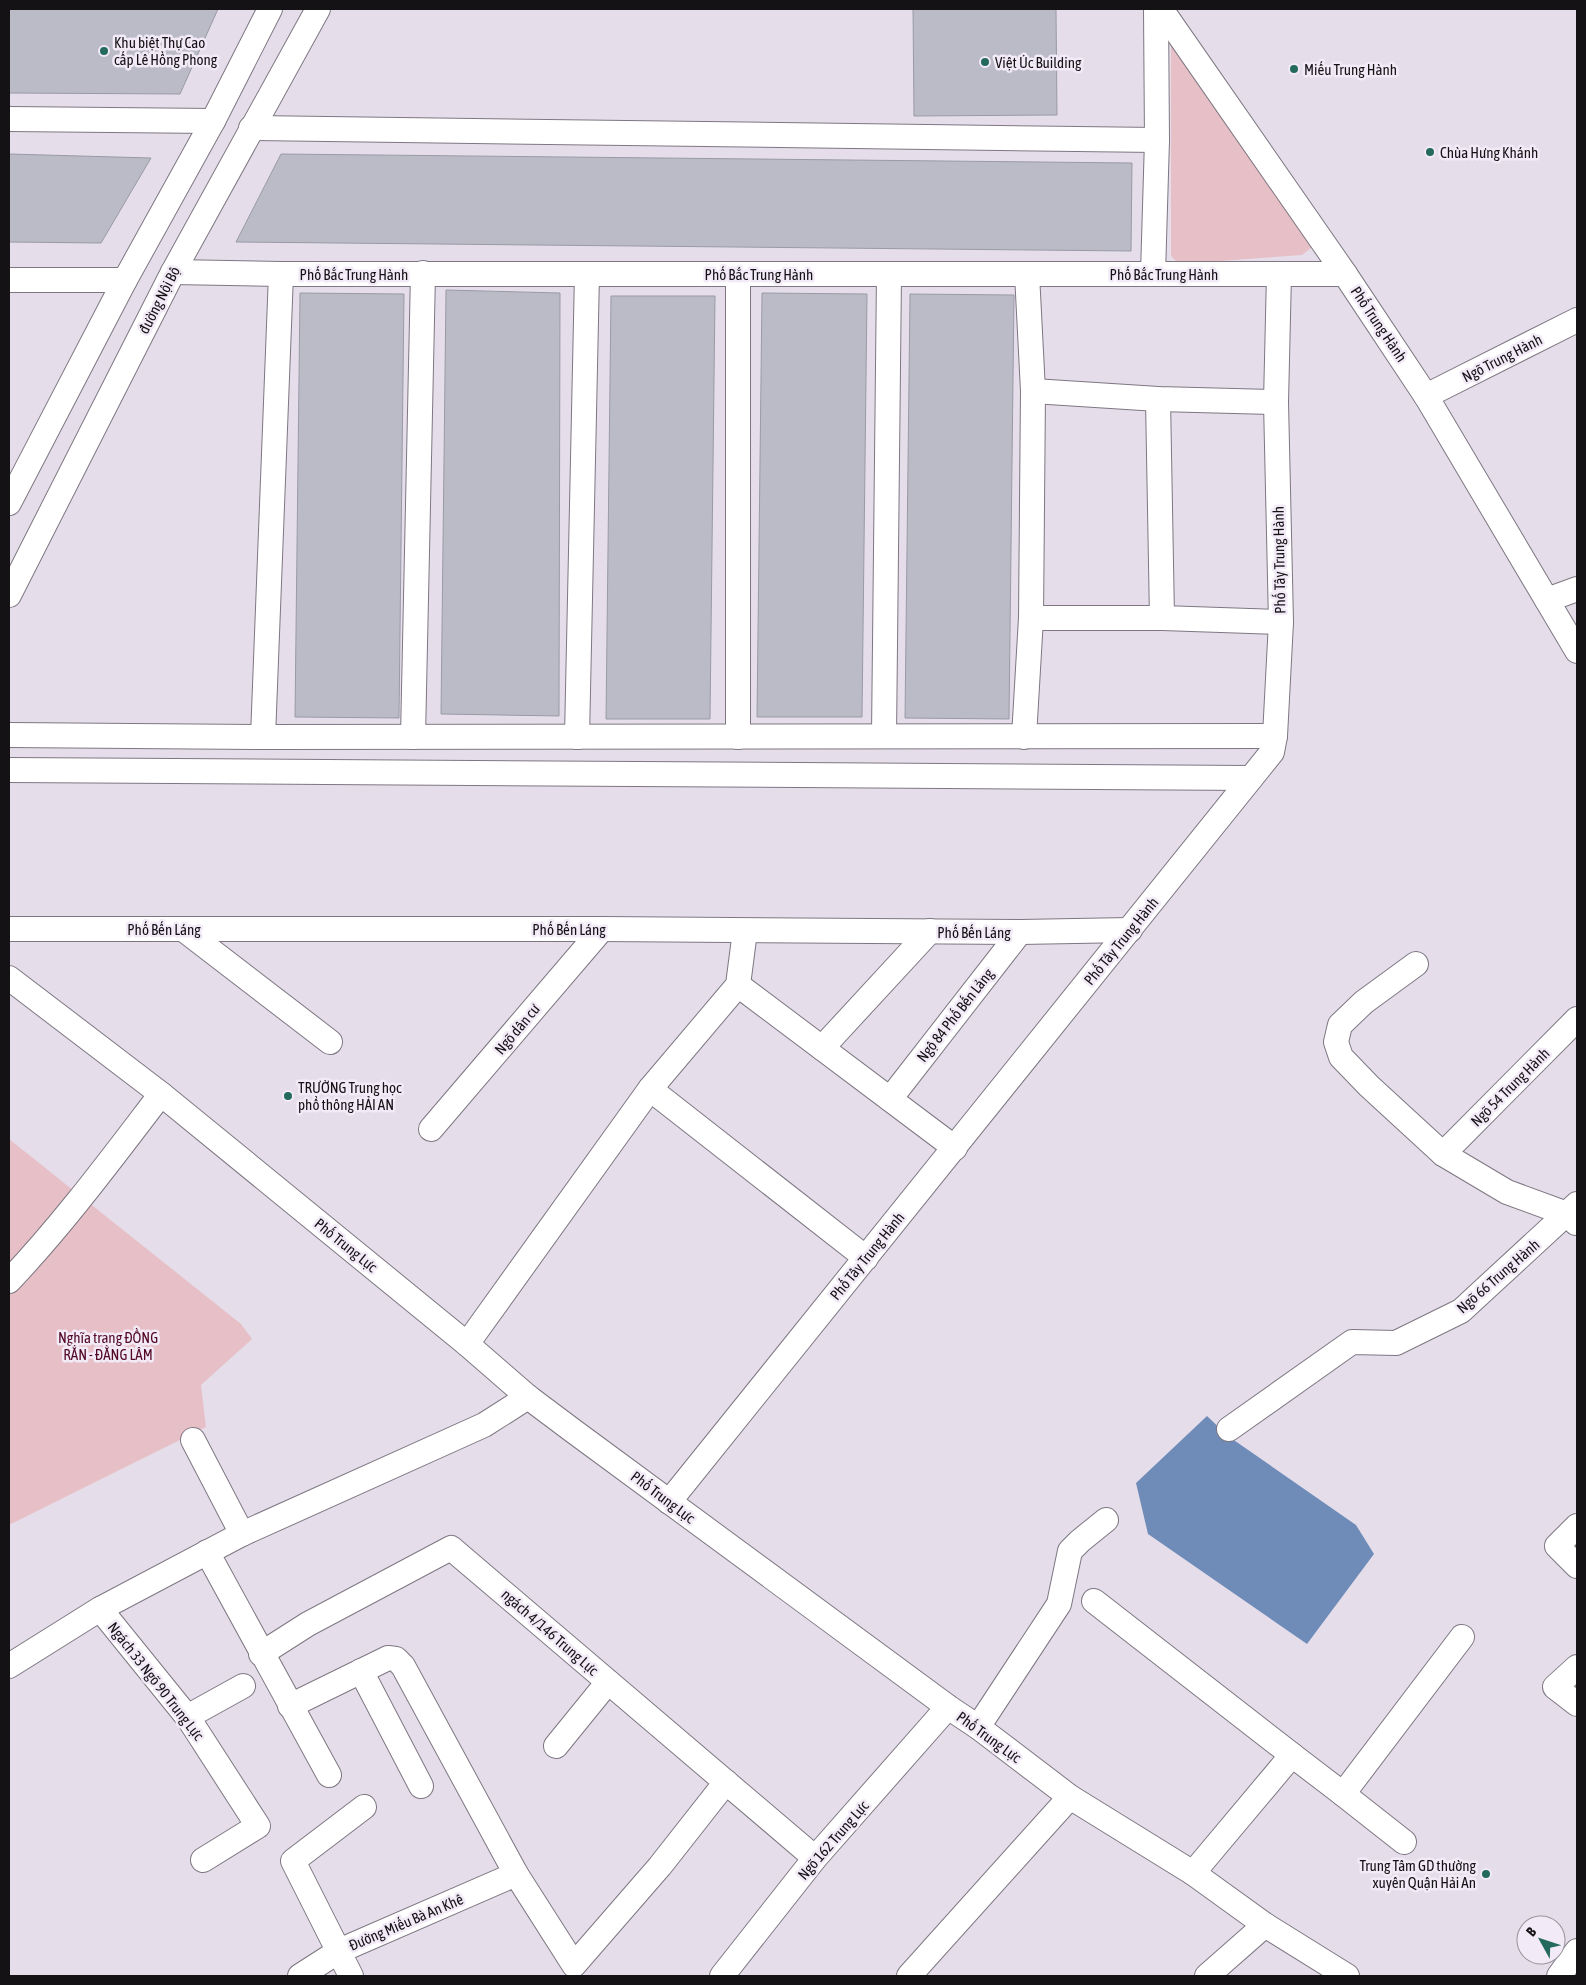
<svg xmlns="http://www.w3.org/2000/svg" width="1586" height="1985" font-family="'Asap Condensed',sans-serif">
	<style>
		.green { fill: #e7c0c7 }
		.water { fill: #6f8cb9 }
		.building { fill: #bbbbc8; stroke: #999aa6 }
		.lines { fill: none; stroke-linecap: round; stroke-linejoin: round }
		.minor-casing { stroke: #7e7782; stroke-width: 26 }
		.minor { stroke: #fff; stroke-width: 24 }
		.poi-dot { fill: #24695d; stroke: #f2ebf7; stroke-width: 2 }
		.labels { text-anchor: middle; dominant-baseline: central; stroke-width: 5; stroke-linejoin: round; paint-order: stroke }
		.poi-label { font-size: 15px; fill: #151216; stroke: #f2ebf7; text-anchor: start }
		.street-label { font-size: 15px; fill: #151216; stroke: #f2ebf7 }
		.park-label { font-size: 15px; fill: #520823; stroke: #f2ebf7 }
	</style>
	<rect width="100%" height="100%" fill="#e5deea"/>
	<!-- green -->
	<g class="green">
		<path d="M1171 43 1314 240 1311 248 1302 255 1179 264 1171 256Z"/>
		<path d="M9 1139 241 1324 252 1339 201 1385 206 1427 9 1525Z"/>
	</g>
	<!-- water -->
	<path class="water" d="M1207 1416 1228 1436 1356 1525 1374 1554 1307 1644 1148 1534 1136 1483Z"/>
	<!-- building -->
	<g class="building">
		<path d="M9 9H218L180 94 9 93Z"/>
		<path d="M913 9H1056L1057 115 914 116Z"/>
		<path d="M9 154 151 158 101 243 9 242Z"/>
		<path d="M281 154 1132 163 1131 251 236 242Z"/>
		<path d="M446 290 560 293 559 716 441 714Z"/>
		<path d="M300 293 404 294 399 718 295 717Z"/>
		<path d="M762 293 867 294 862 717H757Z"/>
		<path d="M910 294 1014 295 1009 719 905 718Z"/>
		<path d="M611 296H715L710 719H606Z"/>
	</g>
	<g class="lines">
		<!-- minor casing -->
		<g class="minor-casing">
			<g id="minor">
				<path d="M1161 9 1345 274 1426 396 1577 651"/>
				<path d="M9 119 213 121"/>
				<path d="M251 128 1157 140"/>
				<path d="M173 272 281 274H1345"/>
				<path d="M1153 274 1157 140 1156 9"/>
				<path d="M9 280H125"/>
				<path d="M1033 391 1158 399 1276 402"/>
				<path d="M1426 396 1577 320"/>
				<path d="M1158 399 1162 618"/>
				<path d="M9 503 125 280 213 121 270 9"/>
				<path d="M9 595 173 272 318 9"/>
				<path d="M1547 600 1577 589"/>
				<path d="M1031 618H1162L1281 622"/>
				<path d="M9 735 263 737 1275 736"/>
				<path d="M884 736 889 274"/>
				<path d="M263 737 281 274"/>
				<path d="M413 737 423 273"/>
				<path d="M577 737 587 274"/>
				<path d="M738 737V274"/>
				<path d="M1024 737 1031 618 1033 391 1027 274"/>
				<path d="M9 770 1251 778"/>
				<path d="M9 929H602L1020 932 1130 930"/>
				<path d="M183 929 330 1042"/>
				<path d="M745 931 738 985 650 1089 866 1258"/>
				<path d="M1416 964 1364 1002 1340 1025 1336 1042 1341 1057 1369 1086 1443 1154 1507 1192 1567 1214 1576 1223"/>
				<path d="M9 978 161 1094 467 1344 528 1397 572 1430 948 1707 978 1727 1070 1797 1193 1873 1265 1925 1347 1976"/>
				<path d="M738 985 955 1148"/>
				<path d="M822 1048 930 931"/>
				<path d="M890 1099 1020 932"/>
				<path d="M431 1129 602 929"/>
				<path d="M1443 1154 1577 1019"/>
				<path d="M9 1281C64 1223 112 1158 161 1094"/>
				<path d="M467 1344 650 1089"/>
				<path d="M1229 1429 1352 1342 1396 1343 1461 1311 1577 1204"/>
				<path d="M193 1440 242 1534"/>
				<path d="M669 1502 1272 752 1275 736 1281 622 1276 402 1279 274"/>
				<path d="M1577 1526 1557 1546 1577 1566"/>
				<path d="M207 1552 329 1775"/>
				<path d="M1094 1601 1292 1755 1193 1873"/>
				<path d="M100 1609 189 1719 258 1826 203 1860"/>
				<path d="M261 1654 308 1624 451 1548 815 1858"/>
				<path d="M9 1666 100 1609 242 1534 484 1425 528 1397"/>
				<path d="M1577 1667 1555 1687 1577 1704"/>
				<path d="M361 1671 421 1786"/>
				<path d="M290 1706 388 1658 396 1659 403 1666 516 1874 574 1965 660 1866 726 1782"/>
				<path d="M187 1717 243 1686"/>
				<path d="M978 1727 1059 1604 1070 1551 1080 1541 1106 1520"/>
				<path d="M556 1746 608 1682"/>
				<path d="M1292 1755 1343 1794 1462 1637"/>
				<path d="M1343 1794 1404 1842"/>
				<path d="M300 1976 339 1951 516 1874"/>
				<path d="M351 1976 293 1861 364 1807"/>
				<path d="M722 1976 815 1858 948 1707"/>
				<path d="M909 1976 1070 1797"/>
				<path d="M1207 1976 1265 1925"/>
				<path d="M1559 1976 1577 1951"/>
			</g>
		</g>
		<!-- minor -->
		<use href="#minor" class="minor"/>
	</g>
	<!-- markers -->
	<g class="poi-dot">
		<circle cx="104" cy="51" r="5"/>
		<circle cx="985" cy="62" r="5"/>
		<circle cx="1294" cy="69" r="5"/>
		<circle cx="1430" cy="152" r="5"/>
		<circle cx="288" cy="1096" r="5"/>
		<circle cx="1486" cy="1874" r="5"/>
	</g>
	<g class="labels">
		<!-- poi labels -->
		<g class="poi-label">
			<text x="114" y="42">Khu biệt Thự Cao<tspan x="114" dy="17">cấp Lê Hồng Phong</tspan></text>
			<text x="995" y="62">Việt Úc Building</text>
			<text x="1304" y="69">Miếu Trung Hành</text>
			<text x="1440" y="152">Chùa Hưng Khánh</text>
			<text x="298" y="1087">TRƯỜNG Trung học<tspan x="298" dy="17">phổ thông HẢI AN</tspan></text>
			<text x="1476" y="1865" text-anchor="end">Trung Tâm GD thường<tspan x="1476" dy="17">xuyên Quận Hải An</tspan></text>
		</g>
		<!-- street labels -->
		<g class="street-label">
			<text x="354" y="274">Phố Bắc Trung Hành</text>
			<text x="759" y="274">Phố Bắc Trung Hành</text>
			<text x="1164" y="274">Phố Bắc Trung Hành</text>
			<text transform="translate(159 300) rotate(-63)">đường Nội Bộ</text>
			<text transform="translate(1379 324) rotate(56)">Phố Trung Hành</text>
			<text transform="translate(1502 358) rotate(-27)">Ngõ Trung Hành</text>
			<text transform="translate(1279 560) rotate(-91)">Phố Tây Trung Hành</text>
			<text x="164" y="929">Phố Bến Láng</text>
			<text x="569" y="929">Phố Bến Láng</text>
			<text x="974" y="932">Phố Bến Láng</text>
			<text transform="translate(1121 941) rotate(-51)">Phố Tây Trung Hành</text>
			<text transform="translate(955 1015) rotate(-52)">Ngộ 84 Phố Bến Lảng</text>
			<text transform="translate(517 1029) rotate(-50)">Ngõ dân cư</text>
			<text transform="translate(1510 1087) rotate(-45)">Ngõ 54 Trung Hành</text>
			<text transform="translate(346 1245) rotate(39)">Phố Trung Lực</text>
			<text transform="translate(867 1256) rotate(-51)">Phố Tây Trung Hành</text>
			<text transform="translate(1498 1276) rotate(-41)">Ngõ 66 Trung Hành</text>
			<text transform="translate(663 1497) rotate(37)">Phố Trung Lực</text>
			<text transform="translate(550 1632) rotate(41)">ngách 4/146 Trung Lực</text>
			<text transform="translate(156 1681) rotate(52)">Ngách 33 Ngõ 90 Trung Lực</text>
			<text transform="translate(989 1737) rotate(36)">Phố Trung Lực</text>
			<text transform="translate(833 1840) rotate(-49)">Ngõ 162 Trung Lực</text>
			<text transform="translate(406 1922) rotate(-23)">Đường Miếu Bà An Khê</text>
		</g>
		<!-- park labels -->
		<g class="park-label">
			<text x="108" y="1337">Nghĩa trang ĐỒNG<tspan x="108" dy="17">RẮN - ĐẰNG LÂM</tspan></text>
		</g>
	</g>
	<!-- border -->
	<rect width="1586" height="1985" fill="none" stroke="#151216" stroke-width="20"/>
	<!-- north arrow -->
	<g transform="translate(1541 1940) rotate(310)"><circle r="24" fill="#f2ebf7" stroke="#9a949d"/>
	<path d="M0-4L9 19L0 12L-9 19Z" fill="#24695d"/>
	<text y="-8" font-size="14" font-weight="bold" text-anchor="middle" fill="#151216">B</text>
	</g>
</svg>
